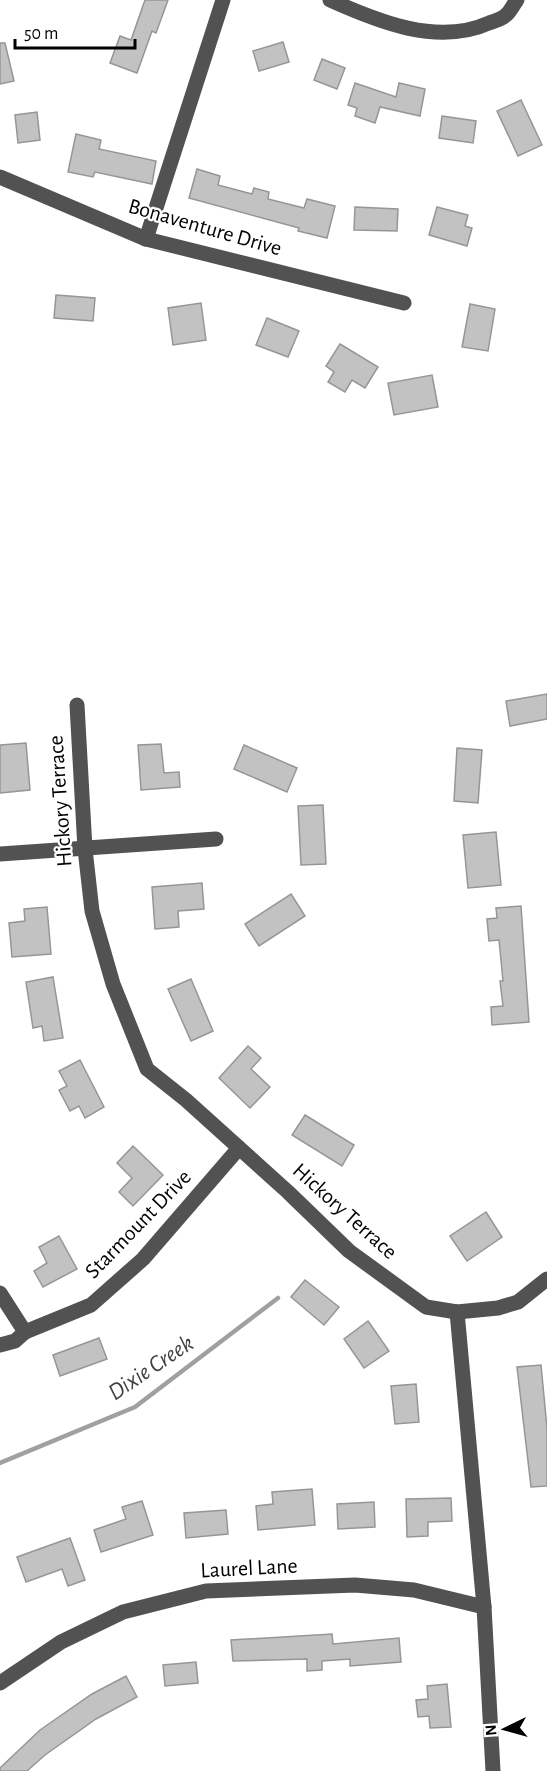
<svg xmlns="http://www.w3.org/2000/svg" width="547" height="1771" font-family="'Alegreya Sans',sans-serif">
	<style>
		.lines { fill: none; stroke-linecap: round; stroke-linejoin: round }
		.stream { stroke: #a0a0a0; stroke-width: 4.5 }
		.building { fill: #c2c2c2; stroke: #969696; stroke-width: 1.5 }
		.minor { stroke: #525252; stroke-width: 15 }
		.labels { text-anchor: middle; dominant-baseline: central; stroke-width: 4.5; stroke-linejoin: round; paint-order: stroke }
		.street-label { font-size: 22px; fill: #000; stroke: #fff }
		.water-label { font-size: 24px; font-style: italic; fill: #414141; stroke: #fff }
	</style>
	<rect width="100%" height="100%" fill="#fff"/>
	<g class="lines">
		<!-- stream -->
		<path class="stream" d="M0 1463 135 1407 278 1298"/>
	</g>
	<!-- building -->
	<g class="building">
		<path d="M145 0H168L156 33 152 31 137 73 110 63 120 36 131 40Z"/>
		<path d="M283 42 289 62 259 71 253 51Z"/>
		<path d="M0 43H5L14 81 0 84Z"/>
		<path d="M322 59 345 68 337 89 314 80Z"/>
		<path d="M355 83 396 97 399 83 425 89 420 116 380 107 375 123 355 116 357 108 348 105Z"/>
		<path d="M521 100 542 145 518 156 497 111Z"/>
		<path d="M37 112 40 140 18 143 15 115Z"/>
		<path d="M442 116 476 121 473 143 439 138Z"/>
		<path d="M76 134 101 140 99 149 156 161 152 184 95 172 93 177 68 172Z"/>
		<path d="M197 169 220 176 218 185 252 194 254 188 269 192 268 199 304 208 307 199 335 206 327 238 298 231 299 228 189 198Z"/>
		<path d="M355 207 398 209 397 231 354 230Z"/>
		<path d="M437 207 468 215 465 226 472 228 467 246 429 235Z"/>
		<path d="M56 295 95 298 93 321 54 318Z"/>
		<path d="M201 303 206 340 173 345 168 308Z"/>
		<path d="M470 304 495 309 488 351 462 347Z"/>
		<path d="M267 318 299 331 288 357 256 345Z"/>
		<path d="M340 344 378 367 365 388 352 380 345 392 328 382 334 372 326 366Z"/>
		<path d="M432 375 438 407 394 415 388 383Z"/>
		<path d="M547 694V719L510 726 506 701Z"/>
		<path d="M26 743 30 790 0 793V745Z"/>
		<path d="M161 744 164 773 179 772 180 787 141 790 138 745Z"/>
		<path d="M244 745 297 768 287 792 234 769Z"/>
		<path d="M457 748 482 750 478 803 454 801Z"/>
		<path d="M323 805 326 864 301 865 298 806Z"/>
		<path d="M496 832 501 885 468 888 463 835Z"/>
		<path d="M202 883 204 909 178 911 179 927 155 929 152 887Z"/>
		<path d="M291 894 305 916 259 946 245 924Z"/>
		<path d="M521 906 529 1022 492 1025 491 1007 503 1006 500 981H503L499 940 489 941 487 919 497 918 496 908Z"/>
		<path d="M47 907 51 954 12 957 9 923 25 921 24 909Z"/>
		<path d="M53 977 63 1038 44 1041 42 1026 33 1028 26 982Z"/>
		<path d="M191 979 213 1031 191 1041 168 989Z"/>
		<path d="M248 1046 261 1058 251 1069 270 1087 250 1108 219 1078Z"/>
		<path d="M80 1060 104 1107 85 1118 79 1106 70 1111 59 1090 67 1086 59 1071Z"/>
		<path d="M305 1115 354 1145 342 1166 292 1135Z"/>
		<path d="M133 1146 163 1175 133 1206 119 1192 132 1178 117 1163Z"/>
		<path d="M486 1212 502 1237 467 1261 450 1236Z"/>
		<path d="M59 1236 77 1269 43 1287 34 1271 47 1263 39 1247Z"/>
		<path d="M305 1280 339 1307 324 1325 291 1297Z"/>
		<path d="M368 1321 389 1351 364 1368 344 1339Z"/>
		<path d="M99 1338 107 1359 60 1376 53 1355Z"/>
		<path d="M541 1365 547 1428V1486L531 1487 517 1367Z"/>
		<path d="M416 1384 419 1422 395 1424 391 1386Z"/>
		<path d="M312 1489 315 1525 258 1530 256 1506 273 1504 272 1492Z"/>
		<path d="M451 1498 452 1521 428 1522V1536L407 1537 406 1499Z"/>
		<path d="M142 1501 153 1535 101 1552 94 1530 126 1519 122 1507Z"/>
		<path d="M374 1502 375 1527 338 1529 337 1504Z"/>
		<path d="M226 1510 228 1534 186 1538 184 1513Z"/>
		<path d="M70 1538 85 1580 68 1586 62 1569 26 1582 17 1557Z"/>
		<path d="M332 1634 333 1644 399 1638 401 1662 350 1666V1659L322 1661V1670L307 1671V1659L233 1661 231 1640Z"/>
		<path d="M196 1662 198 1683 165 1686 163 1665Z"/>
		<path d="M126 1676 137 1697 96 1719 45 1755 27 1771H0V1768L40 1730 92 1694Z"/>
		<path d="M447 1684 451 1727 430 1728 429 1716 418 1717 416 1700 428 1699 427 1686Z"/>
	</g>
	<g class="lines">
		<!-- minor -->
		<g class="minor">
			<path d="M330 0C379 22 438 46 489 23 495 21 502 19 506 15 510 12 513 5 517 0"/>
			<path d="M0 177 146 239 404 303"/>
			<path d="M146 239 223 0"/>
			<path d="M77 705 85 849 92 911 113 984 147 1069 186 1100 288 1192 349 1251 426 1307 457 1312 498 1308 518 1302 547 1279"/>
			<path d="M0 854 216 839"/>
			<path d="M0 1293 25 1332 15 1341 0 1345"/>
			<path d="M457 1312 484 1607 493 1771"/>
			<path d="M25 1332 91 1305 143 1259 239 1148"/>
			<path d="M0 1683 61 1642 123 1612 206 1591 355 1585 414 1590 484 1607"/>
		</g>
	</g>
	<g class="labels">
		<!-- street labels -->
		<g class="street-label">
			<text transform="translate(205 227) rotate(16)">Bonaventure Drive</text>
			<text transform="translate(60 801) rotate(-94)">Hickory Terrace</text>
			<text transform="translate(345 1211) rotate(42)">Hickory Terrace</text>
			<text transform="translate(138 1224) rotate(-46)">Starmount Drive</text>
			<text transform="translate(249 1568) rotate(-3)">Laurel Lane</text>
		</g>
		<!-- water labels -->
		<g class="water-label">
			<text transform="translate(151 1368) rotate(-34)">Dixie Creek</text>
		</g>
	</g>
	<!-- north arrow -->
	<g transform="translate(505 1729) rotate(265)" stroke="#ffffff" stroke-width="4.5" paint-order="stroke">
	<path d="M0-4.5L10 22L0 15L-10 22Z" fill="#000000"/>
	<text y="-9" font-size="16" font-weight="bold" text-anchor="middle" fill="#000000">N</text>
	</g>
	<!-- scale -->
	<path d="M15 39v9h120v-9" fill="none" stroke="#000000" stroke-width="3"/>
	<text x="24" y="39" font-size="18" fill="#000000" stroke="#ffffff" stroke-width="4.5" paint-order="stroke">50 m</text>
</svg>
